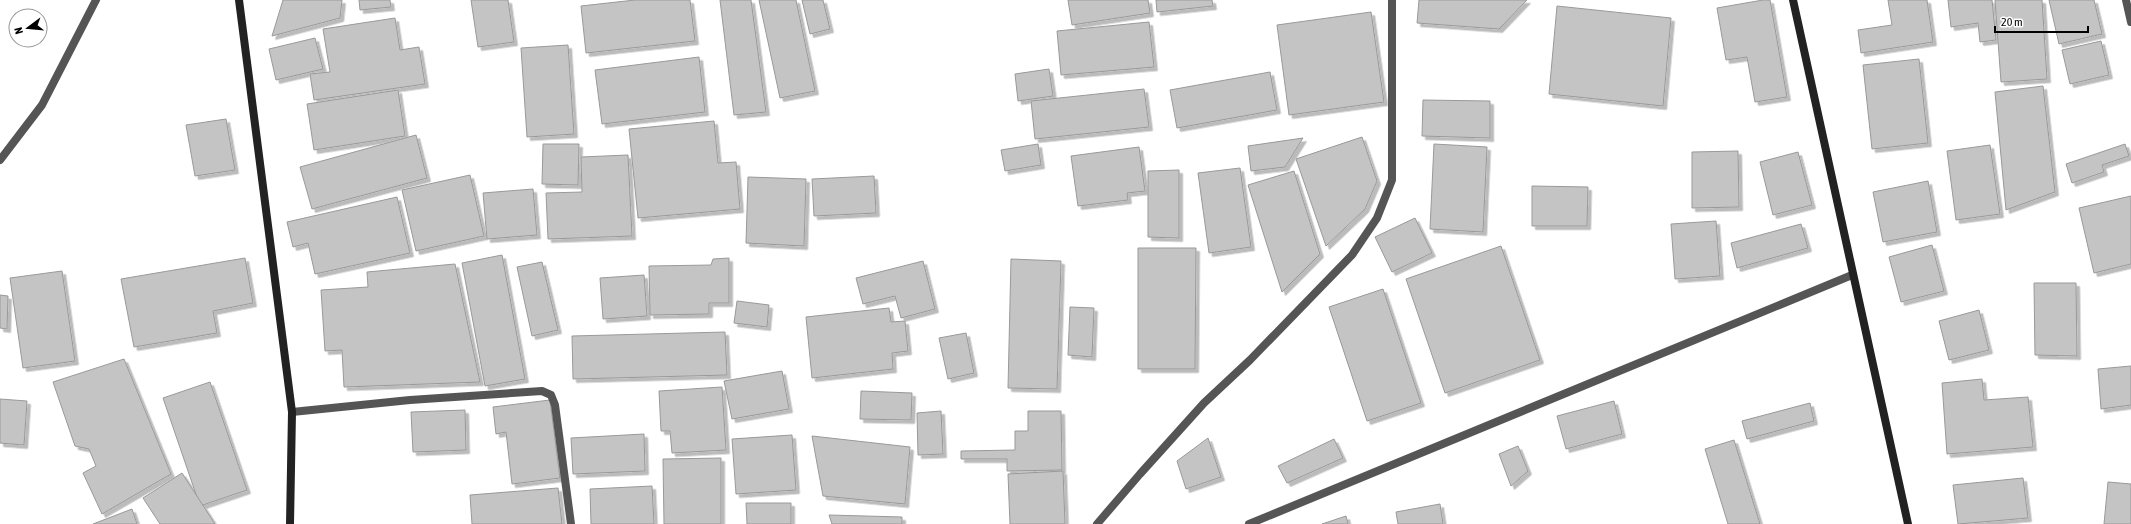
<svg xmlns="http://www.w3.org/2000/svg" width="2131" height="524" font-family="'Asap Condensed',sans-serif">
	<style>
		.building { fill: #c4c4c4; stroke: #999; filter: url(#shadow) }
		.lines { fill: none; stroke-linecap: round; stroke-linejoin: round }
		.street { stroke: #555; stroke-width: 8 }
		.secondary { stroke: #222; stroke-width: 8 }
	</style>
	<defs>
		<filter id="shadow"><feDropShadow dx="3.5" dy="3.5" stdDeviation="0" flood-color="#0004"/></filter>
	</defs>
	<rect width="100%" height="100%" fill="#fff"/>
	<!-- building -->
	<g class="building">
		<path d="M283 0H342L340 18 272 36Z"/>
		<path d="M359 0H390L391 7 360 10Z"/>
		<path d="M471 0H508L514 42 478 47Z"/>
		<path d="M635 0H690L695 41 586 53 581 6Z"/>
		<path d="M720 0H751L766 112 734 115Z"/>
		<path d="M759 0H796L815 91 780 98Z"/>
		<path d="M802 0H823L830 29 810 34Z"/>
		<path d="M1068 0H1148L1150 13 1072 25Z"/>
		<path d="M1156 0H1212L1213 6 1157 12Z"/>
		<path d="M1419 0H1527L1499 29 1417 23Z"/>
		<path d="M1763 0H1770L1787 97 1755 102 1747 57 1726 60 1717 8Z"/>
		<path d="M1888 0H1927L1933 42 1861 53 1858 30 1892 25Z"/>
		<path d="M1948 0H1992L1996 40 1980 42 1978 23 1951 27Z"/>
		<path d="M1995 0H2042L2047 79 2001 82Z"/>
		<path d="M2049 0H2094L2102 34 2059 44Z"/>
		<path d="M1557 6 1671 18 1663 106 1549 94Z"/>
		<path d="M1371 12 1384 102 1289 115 1277 25Z"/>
		<path d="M395 18 400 50 419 47 425 84 314 100 310 74 330 72 323 29Z"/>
		<path d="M1149 22 1154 67 1061 75 1057 31Z"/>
		<path d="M315 38 323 69 276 80 269 49Z"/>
		<path d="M2101 41 2109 75 2070 84 2062 50Z"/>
		<path d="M568 45 574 134 527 137 521 48Z"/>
		<path d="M699 57 705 112 602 124 595 70Z"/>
		<path d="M1919 59 1928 143 1872 149 1863 65Z"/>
		<path d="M1049 69 1053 96 1018 101 1015 74Z"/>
		<path d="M1270 72 1277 110 1177 128 1170 90Z"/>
		<path d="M2043 86 2055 192 2006 210 1995 92Z"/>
		<path d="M1144 89 1149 127 1035 139 1031 101Z"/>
		<path d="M398 90 405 136 314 150 307 104Z"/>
		<path d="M1423 100 1490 101V138L1422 136Z"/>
		<path d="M226 119 235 170 195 176 186 125Z"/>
		<path d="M714 121 718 163 736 162 740 209 638 218 629 129Z"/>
		<path d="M416 135 427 178 312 209 300 167Z"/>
		<path d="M1362 137 1377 181 1365 209 1326 246 1296 159Z"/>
		<path d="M1303 138 1285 167 1251 171 1248 146Z"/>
		<path d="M543 144H579L578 185 542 184Z"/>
		<path d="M1038 144 1041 165 1005 171 1001 150Z"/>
		<path d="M1434 144 1487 147 1483 232 1430 229Z"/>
		<path d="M2125 144 2129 156 2102 165 2104 172 2072 183 2066 164Z"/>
		<path d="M1990 145 2000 214 1956 220 1947 151Z"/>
		<path d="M1139 147 1145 191 1127 193 1128 200 1078 206 1071 156Z"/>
		<path d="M1738 151 1739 207 1692 208V152Z"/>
		<path d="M1798 152 1812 205 1773 215 1760 162Z"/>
		<path d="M628 155 632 236 548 239 546 193 582 192 581 157Z"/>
		<path d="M1240 168 1251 247 1209 253 1198 173Z"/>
		<path d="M1179 170V238L1148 237V171Z"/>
		<path d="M1294 171 1320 254 1282 292 1248 185Z"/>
		<path d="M470 175 484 236 416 251 402 190Z"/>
		<path d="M874 176 876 213 814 216 812 179Z"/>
		<path d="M748 177 806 179 804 246 746 243Z"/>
		<path d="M1928 181 1937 232 1883 242 1873 192Z"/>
		<path d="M1532 186 1588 187 1587 226H1532Z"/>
		<path d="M533 189 537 235 487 239 483 193Z"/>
		<path d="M2131 196V264L2094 273 2079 208Z"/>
		<path d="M397 197 410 253 315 274 308 243 293 247 287 222Z"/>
		<path d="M1415 218 1432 253 1392 272 1375 237Z"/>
		<path d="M1716 221 1720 276 1675 279 1671 224Z"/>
		<path d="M1801 224 1808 248 1737 268 1731 243Z"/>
		<path d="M1932 245 1944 291 1901 302 1889 257Z"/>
		<path d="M1501 246 1540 360 1445 393 1406 279Z"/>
		<path d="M1138 248H1196L1195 369H1138Z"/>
		<path d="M502 255 525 379 485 386 462 263Z"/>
		<path d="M245 258 253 303 213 311 217 333 134 347 121 279Z"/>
		<path d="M729 258V303H709V314L650 315 649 266 711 265 713 259Z"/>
		<path d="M1011 259 1061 261 1057 389 1008 388Z"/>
		<path d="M923 261 935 309 901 318 895 296 863 304 856 278Z"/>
		<path d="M542 262 558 330 532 336 517 267Z"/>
		<path d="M455 264 480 382 344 387 342 350 325 351 321 290 368 287 367 272Z"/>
		<path d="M62 271 75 361 23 368 10 278Z"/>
		<path d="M644 275 647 316 603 319 600 278Z"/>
		<path d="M2034 283H2076L2077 356 2035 355Z"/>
		<path d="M1383 289 1421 403 1367 421 1329 307Z"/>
		<path d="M0 295 8 296 7 329 0 328Z"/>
		<path d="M737 301 769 305 767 327 734 323Z"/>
		<path d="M1070 307 1094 308 1092 357 1068 355Z"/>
		<path d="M889 308 891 322 905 321 908 351 892 353 893 369 812 378 806 317Z"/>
		<path d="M1979 310 1989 350 1949 360 1939 321Z"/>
		<path d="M725 332 727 375 573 379 572 336Z"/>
		<path d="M966 333 974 373 948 379 939 338Z"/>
		<path d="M124 359 171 474 102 514 83 473 96 466 89 449 75 446 53 382Z"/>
		<path d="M2131 366V405L2101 409 2098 369Z"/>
		<path d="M782 371 789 409 732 419 724 381Z"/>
		<path d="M1982 379 1984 400 2028 397 2033 447 1947 454 1942 383Z"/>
		<path d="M210 382 247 490 200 506 163 398Z"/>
		<path d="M722 387 726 450 672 453 670 431H661L659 391Z"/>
		<path d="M861 391 912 393 911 420 860 419Z"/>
		<path d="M0 399 27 401 24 445 0 443Z"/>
		<path d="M550 400 560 478 512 484 506 432 496 434 493 407Z"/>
		<path d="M1614 401 1622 434 1566 449 1557 416Z"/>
		<path d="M1810 403 1814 421 1747 439 1742 421Z"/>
		<path d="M465 410 466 450 413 452 411 412Z"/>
		<path d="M941 411 943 454 918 455 917 413Z"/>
		<path d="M1028 411H1061L1062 470 1007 471V459H961V451L1015 450V431H1028Z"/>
		<path d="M644 434 645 471 573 474 571 438Z"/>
		<path d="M792 435 796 490 736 494 732 439Z"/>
		<path d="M812 436 910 447 905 504 823 496Z"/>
		<path d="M1208 438 1221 477 1186 489 1177 461Z"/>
		<path d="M1334 439 1343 458 1287 483 1278 466Z"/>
		<path d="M1734 440 1760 524H1728L1705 449Z"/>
		<path d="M1518 446 1528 471 1511 486 1499 454Z"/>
		<path d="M721 458V524H664L663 459Z"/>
		<path d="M1063 471 1065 524H1010L1008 474Z"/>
		<path d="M182 473 215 524H160L143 498Z"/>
		<path d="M2023 478 2028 518 1958 524 1953 485Z"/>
		<path d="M2108 482 2131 484V524H2104Z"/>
		<path d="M652 486 654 524H591L590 489Z"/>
		<path d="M558 488 562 524H472L470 495Z"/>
		<path d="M746 503H791V524H747Z"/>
		<path d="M1440 504 1443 524H1398L1396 512Z"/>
		<path d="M132 509 137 524H93Z"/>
		<path d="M829 515 902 517V524H832Z"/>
		<path d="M1346 516 1348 524H1322Z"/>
	</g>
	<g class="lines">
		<!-- street -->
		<g class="street">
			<path d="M2126 0 2131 22"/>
			<path d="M0 160 42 105 96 0"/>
			<path d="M292 412 410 400 542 391 551 395 555 405 571 524"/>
			<path d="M1097 524 1140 474 1204 403 1250 360 1352 255 1377 218 1392 180V0"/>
			<path d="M1249 524 1852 275"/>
		</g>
		<!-- secondary -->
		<g class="secondary">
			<path d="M239 0 292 412 290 524"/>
			<path d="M1793 0 1908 524"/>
		</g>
	</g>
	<!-- north arrow -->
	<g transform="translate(28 28) rotate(254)"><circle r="19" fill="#ffffff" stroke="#999999"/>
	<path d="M0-3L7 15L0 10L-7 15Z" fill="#000000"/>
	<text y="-6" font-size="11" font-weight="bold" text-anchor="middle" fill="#000000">N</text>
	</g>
	<!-- scale -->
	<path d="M1995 26v6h93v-6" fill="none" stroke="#000000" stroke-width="2"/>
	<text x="2001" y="26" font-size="12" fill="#000000" stroke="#ffffff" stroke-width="3" paint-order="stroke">20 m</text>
</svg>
